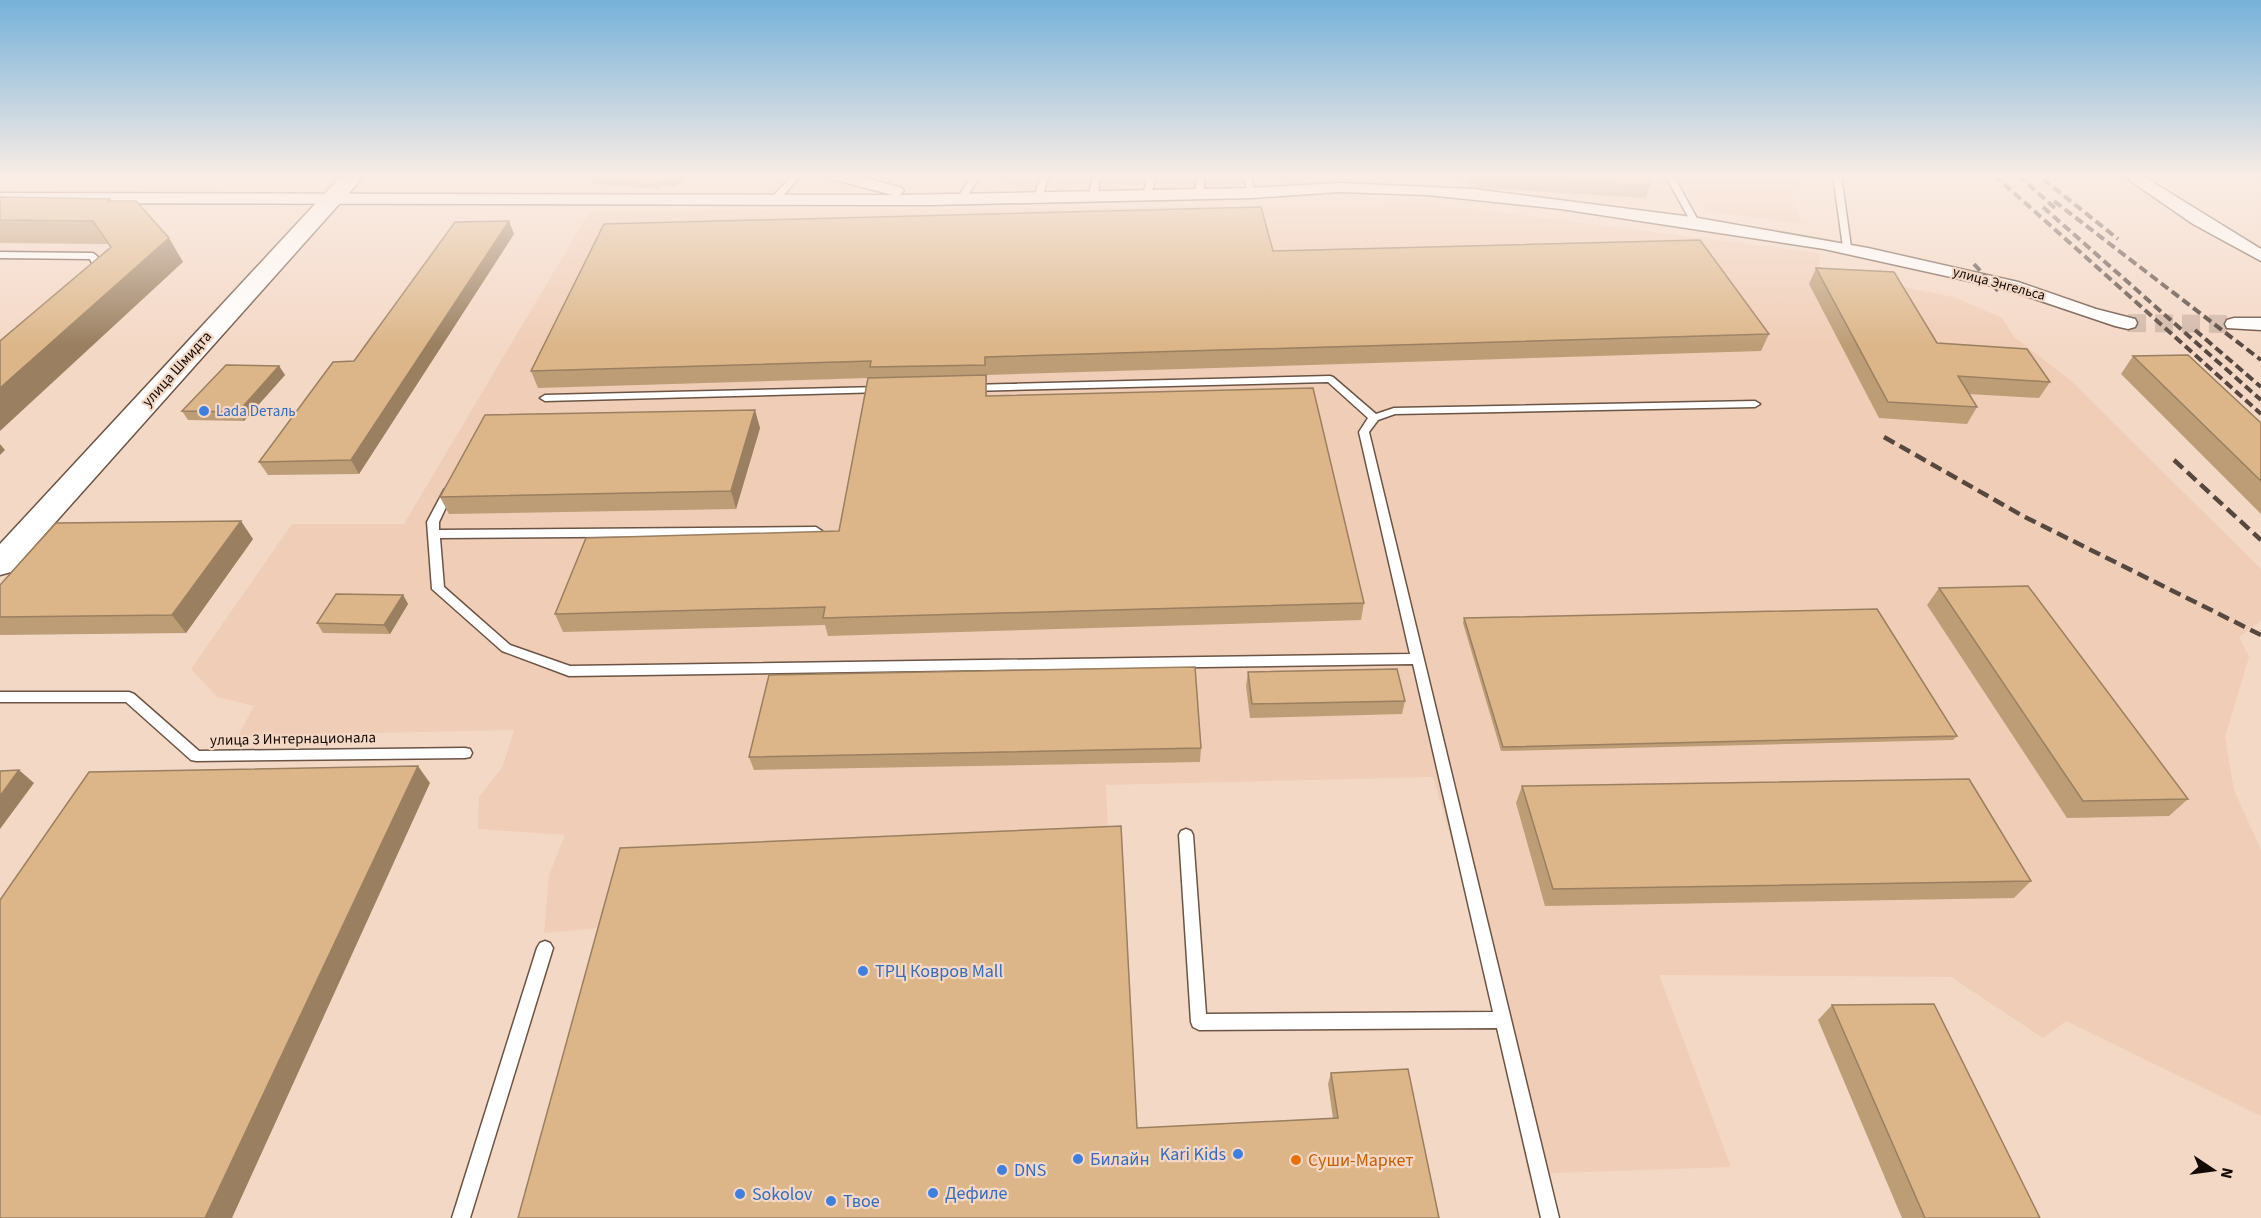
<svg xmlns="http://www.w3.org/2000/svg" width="2261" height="1218" font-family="'Source Sans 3',sans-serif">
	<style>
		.built { fill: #f0cdb6 }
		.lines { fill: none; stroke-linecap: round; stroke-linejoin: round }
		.street-tunnel { stroke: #d2b9a9; stroke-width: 18; stroke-dasharray: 18 9; stroke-linecap: butt }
		.lane-casing { stroke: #6b5444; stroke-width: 3 }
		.street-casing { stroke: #6b5444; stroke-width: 3 }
		.secondary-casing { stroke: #6b5444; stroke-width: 3 }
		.lane { fill: #fff; fill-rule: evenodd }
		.street { fill: #fff; fill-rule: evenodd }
		.secondary { fill: #fff; fill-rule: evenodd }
		.rail-far1 { stroke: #56473f; stroke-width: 4; stroke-dasharray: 9 4.5; stroke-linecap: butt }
		.rail { stroke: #56473f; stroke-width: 4.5; stroke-dasharray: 12 6; stroke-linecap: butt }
		.wall { fill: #bd9d76 }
		.shaded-wall { fill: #9a7f60 }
		.building { fill: #dcb689; stroke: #9a7f60; stroke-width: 1.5 }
		.shop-dot { fill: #3f7fe0; stroke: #f4d8c6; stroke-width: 2 }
		.food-dot { fill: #e8710a; stroke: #f4d8c6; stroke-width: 2 }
		.labels { text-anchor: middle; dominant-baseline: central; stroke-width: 4.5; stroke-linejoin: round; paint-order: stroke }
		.far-street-label { font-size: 14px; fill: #130a05; stroke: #f4d8c6 }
		.street-label { font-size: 15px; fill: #130a05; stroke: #f4d8c6 }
		.shop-label { font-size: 15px; fill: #366cbe; stroke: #f4d8c6; text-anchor: start }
		.near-shop-label { font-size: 18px; fill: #366cbe; stroke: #f4d8c6; text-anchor: start }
		.near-food-label { font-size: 18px; fill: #c56008; stroke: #f4d8c6; text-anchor: start }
	</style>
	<rect width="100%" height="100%" fill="#f4d8c6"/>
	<!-- built -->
	<g class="built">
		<path d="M1007 175H1244L1243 188 1002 187Z"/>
		<path d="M1270 175H1795L1799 185 1789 192 1802 224 1707 211 1695 195 1649 194 1642 204 1437 179 1288 183 1271 177Z"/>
		<path d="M1440 205 1819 253 1820 267 1842 275 1954 297 2002 318 2014 337 2069 379 2261 569V621L2239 637 2249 657 2225 737 2234 790 2261 850V1116L2066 1021 2043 1038 1951 977 1659 975 1731 1167 1528 1174 1503 1020 1433 777 1106 785 1118 1067 598 928 544 933 549 875 565 835 478 829 479 797 503 766 514 730 238 736 254 706 217 697 191 669 292 524H404L590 211Z"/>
	</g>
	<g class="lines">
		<!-- street-tunnel -->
		<path class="street-tunnel" d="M2128 323 2234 324"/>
		<!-- lane casing -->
		<g class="lane-casing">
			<g id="lane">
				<path d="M793 175H802L777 202H771V198Z"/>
				<path d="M972 175H981L964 201H958L957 199Z"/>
				<path d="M1041 175H1049L1042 197 1038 199 1034 197Z"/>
				<path d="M1093 175H1101L1097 196 1093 198 1089 196Z"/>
				<path d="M1148 175H1156L1151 195 1147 197 1143 195Z"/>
				<path d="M1197 175H1205L1203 194 1199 196 1195 194Z"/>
				<path d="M1243 175H1251L1255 195 1248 193Z"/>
				<path d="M1665 175H1673L1699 222 1698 224 1691 222Z"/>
				<path d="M1833 175H1841L1851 247 1847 250 1843 247Z"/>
				<path d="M0 252 93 253 97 256 105 274 104 276H98L90 259 0 258Z"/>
				<path d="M1330 376 1333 377 1376 414 1394 408 1755 401 1760 404 1755 407 1395 414 1378 420 1369 432 1559 1218H1541L1497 1028 1199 1030 1193 1027 1191 1022 1179 835 1181 831 1186 829 1191 831 1193 835 1206 1014 1493 1012 1413 664 569 676 502 651 432 589 427 522 444 490 449 486 454 490 439 522V530L816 527 822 531 816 535 440 538 444 587 510 645 570 666 1410 654 1359 432 1368 418 1328 382 970 391 965 388 970 385Z"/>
				<path d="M881 387 885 388V392L545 401 540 398 545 395Z"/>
				<path d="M0 692H129L134 694 199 751 465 748 470 749 472 753 470 757 465 758 196 761 191 760 126 702H0Z"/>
				<path d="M545 941 550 943 553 948 470 1218H452L537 948 540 943Z"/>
			</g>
		</g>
		<!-- street casing -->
		<g class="street-casing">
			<g id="street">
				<path d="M826 175H854L902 188 904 191 899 195 1252 188 1339 183 1473 189 1692 217 1868 248 2018 282 2096 309 2135 319 2137 323 2135 327 2128 329 2115 326 2005 289 1824 249 1561 209 1428 195 1339 192 1252 198 930 205 0 203V193L893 195 828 178Z"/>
				<path d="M2122 175H2141L2261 249V261L2193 224Z"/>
				<path d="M2234 318H2261V330L2227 328 2225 324 2227 320Z"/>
			</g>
		</g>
		<!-- secondary casing -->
		<g class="secondary-casing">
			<path id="secondary" d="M342 175H365L11 572 0 575V544Z"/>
		</g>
		<!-- lane -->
		<use href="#lane" class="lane"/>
		<!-- street -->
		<use href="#street" class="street"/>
		<!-- secondary -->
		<use href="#secondary" class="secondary"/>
		<!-- rail-far1 -->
		<g class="rail-far1">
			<path d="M1994 175 2261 414"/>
			<path d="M2018 175 2057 210"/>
			<path d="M2043 179 2118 239"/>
			<path d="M2054 201 2261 360"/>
			<path d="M2043 207 2261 400"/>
			<path d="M1974 264 2000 293"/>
			<path d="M2195 330 2261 387"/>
		</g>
		<!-- rail -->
		<g class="rail">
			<path d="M1884 437 2023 516 2261 635"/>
			<path d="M2174 460 2261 540"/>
		</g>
	</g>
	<!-- wall -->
	<g class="wall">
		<path d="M599 175H691L674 187 662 186 660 189 593 184 592 180Z"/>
		<path d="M1469 175H1646L1650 186 1646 198 1471 187Z"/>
		<path d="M0 197 112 201 183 262 110 247 108 244 0 243Z"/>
		<path d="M514 234 359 474 268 475 259 462 354 361Z"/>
		<path d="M1273 251 1769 334 1761 351 987 375V382H986L987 396 1364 603 1361 620 828 636 825 625 563 632 555 614 839 531 868 378 538 388 531 371Z"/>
		<path d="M1816 268 1937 343 2050 382 2039 398 1968 394 1977 407 1967 424 1879 418 1809 284Z"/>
		<path d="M2133 356 2261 423V514L2121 374Z"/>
		<path d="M279 366 285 375 244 421 188 420 182 411Z"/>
		<path d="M760 428 736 509 449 514 440 497Z"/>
		<path d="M253 539 186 633 0 635V585Z"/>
		<path d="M1939 588 2188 799 2169 816 2067 818 1927 605Z"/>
		<path d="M403 595 408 604 390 634 323 633 317 623Z"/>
		<path d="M1464 618 1957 736 1953 740 1501 751 1463 623Z"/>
		<path d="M1248 672 1405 701 1402 714 1250 718 1246 686Z"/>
		<path d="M1201 748 1200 762 754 770 749 757Z"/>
		<path d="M1522 786 2031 881 2014 898 1545 906 1516 803Z"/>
		<path d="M1832 1005 2040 1218H1902L1818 1020Z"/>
		<path d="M1331 1073 1439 1218H518L1137 1128 1333 1118 1328 1084Z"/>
	</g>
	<!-- shaded-wall -->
	<g class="shaded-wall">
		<path d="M684 175H691L674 187 673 183Z"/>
		<path d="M509 221 514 234 359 474 351 460Z"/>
		<path d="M169 238 183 262 0 431V388Z"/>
		<path d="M279 366 285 375 244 421 238 412Z"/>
		<path d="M755 410 760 428 736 509 731 491Z"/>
		<path d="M0 444 5 450 0 455Z"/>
		<path d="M241 521 253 539 186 633 172 615Z"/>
		<path d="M403 595 408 604 390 634 384 625Z"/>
		<path d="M418 766 430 783 232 1218H205Z"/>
		<path d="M19 770 34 783 0 829V796Z"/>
	</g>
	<!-- building -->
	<g class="building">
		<path d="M599 175H684L673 183 661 182 658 185 592 180Z"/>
		<path d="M1489 175H1646L1650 186Z"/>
		<path d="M0 197 110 199 108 201H136L169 238 0 388V341L111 247 93 221 0 220Z"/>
		<path d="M1261 207 1273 251 1700 240 1769 334 985 357V365L870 367 871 361 531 371 604 224Z"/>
		<path d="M509 221 351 460 259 462 333 362 354 361 455 222Z"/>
		<path d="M1816 268 1894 272 1937 343 2027 349 2050 382 1958 376 1977 407 1888 402Z"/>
		<path d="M2188 355 2261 423V481L2133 356Z"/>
		<path d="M226 365 279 366 238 412 182 411Z"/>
		<path d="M986 375V396L1313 388 1364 603 823 618 825 607 555 614 586 538 839 531 868 378Z"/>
		<path d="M755 410 731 491 440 497 485 415Z"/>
		<path d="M241 521 172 615 0 617V585L56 523Z"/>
		<path d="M2028 586 2188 799 2083 801 1939 588Z"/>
		<path d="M336 594 403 595 384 625 317 623Z"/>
		<path d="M1877 609 1957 736 1503 747 1464 618Z"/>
		<path d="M1195 667 1201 748 749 757 769 675Z"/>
		<path d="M1397 669 1405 701 1252 704 1248 672Z"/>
		<path d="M418 766 205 1218H0V900L89 772Z"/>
		<path d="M19 770 0 796V771Z"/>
		<path d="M1969 779 2031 881 1553 889 1522 786Z"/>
		<path d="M1121 826 1137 1128 1338 1118 1331 1073 1408 1069 1439 1218H518L620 848Z"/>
		<path d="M1934 1004 2040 1218H1925L1832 1005Z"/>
	</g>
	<!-- sky -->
	<linearGradient id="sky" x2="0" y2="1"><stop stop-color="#76b2da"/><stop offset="0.51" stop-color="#faede5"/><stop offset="1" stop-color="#faede5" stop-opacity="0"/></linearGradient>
	<rect width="2261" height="346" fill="url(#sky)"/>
	<!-- markers -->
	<g class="shop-dot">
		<circle cx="204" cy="411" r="6"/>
		<circle cx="863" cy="971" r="6"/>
		<circle cx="1238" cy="1154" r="6"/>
		<circle cx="1078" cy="1159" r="6"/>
		<circle cx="1002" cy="1170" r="6"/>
		<circle cx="933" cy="1193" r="6"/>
		<circle cx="740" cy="1194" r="6"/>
		<circle cx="831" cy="1201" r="6"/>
	</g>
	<circle class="food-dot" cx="1296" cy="1160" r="6"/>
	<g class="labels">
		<!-- far-street labels -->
		<g class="far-street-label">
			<text transform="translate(1999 284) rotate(15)">улица Энгельса</text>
		</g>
		<!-- street labels -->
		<g class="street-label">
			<text transform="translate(177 369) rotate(-48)">улица Шмидта</text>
			<text transform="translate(293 739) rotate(-1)">улица 3 Интернационала</text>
		</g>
		<!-- shop labels -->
		<g class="shop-label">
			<text x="216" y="411">Lada Dеталь</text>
		</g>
		<!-- near-shop labels -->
		<g class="near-shop-label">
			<text x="875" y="971">ТРЦ Ковров Mall</text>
			<text x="1226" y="1154" text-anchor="end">Kari Kids</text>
			<text x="1090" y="1159">Билайн</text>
			<text x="1014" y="1170">DNS</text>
			<text x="945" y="1193">Дефиле</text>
			<text x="752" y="1194">Sokolov</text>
			<text x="843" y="1201">Твое</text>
		</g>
		<!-- near-food labels -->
		<g class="near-food-label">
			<text x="1308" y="1160">Суши-Маркет</text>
		</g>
	</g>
	<!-- north arrow -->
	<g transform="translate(2213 1170) rotate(103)" stroke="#f4d8c6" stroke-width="4.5" paint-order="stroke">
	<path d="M0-4.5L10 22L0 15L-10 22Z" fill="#130a05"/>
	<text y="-9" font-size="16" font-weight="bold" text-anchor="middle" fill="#130a05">N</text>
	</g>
</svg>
